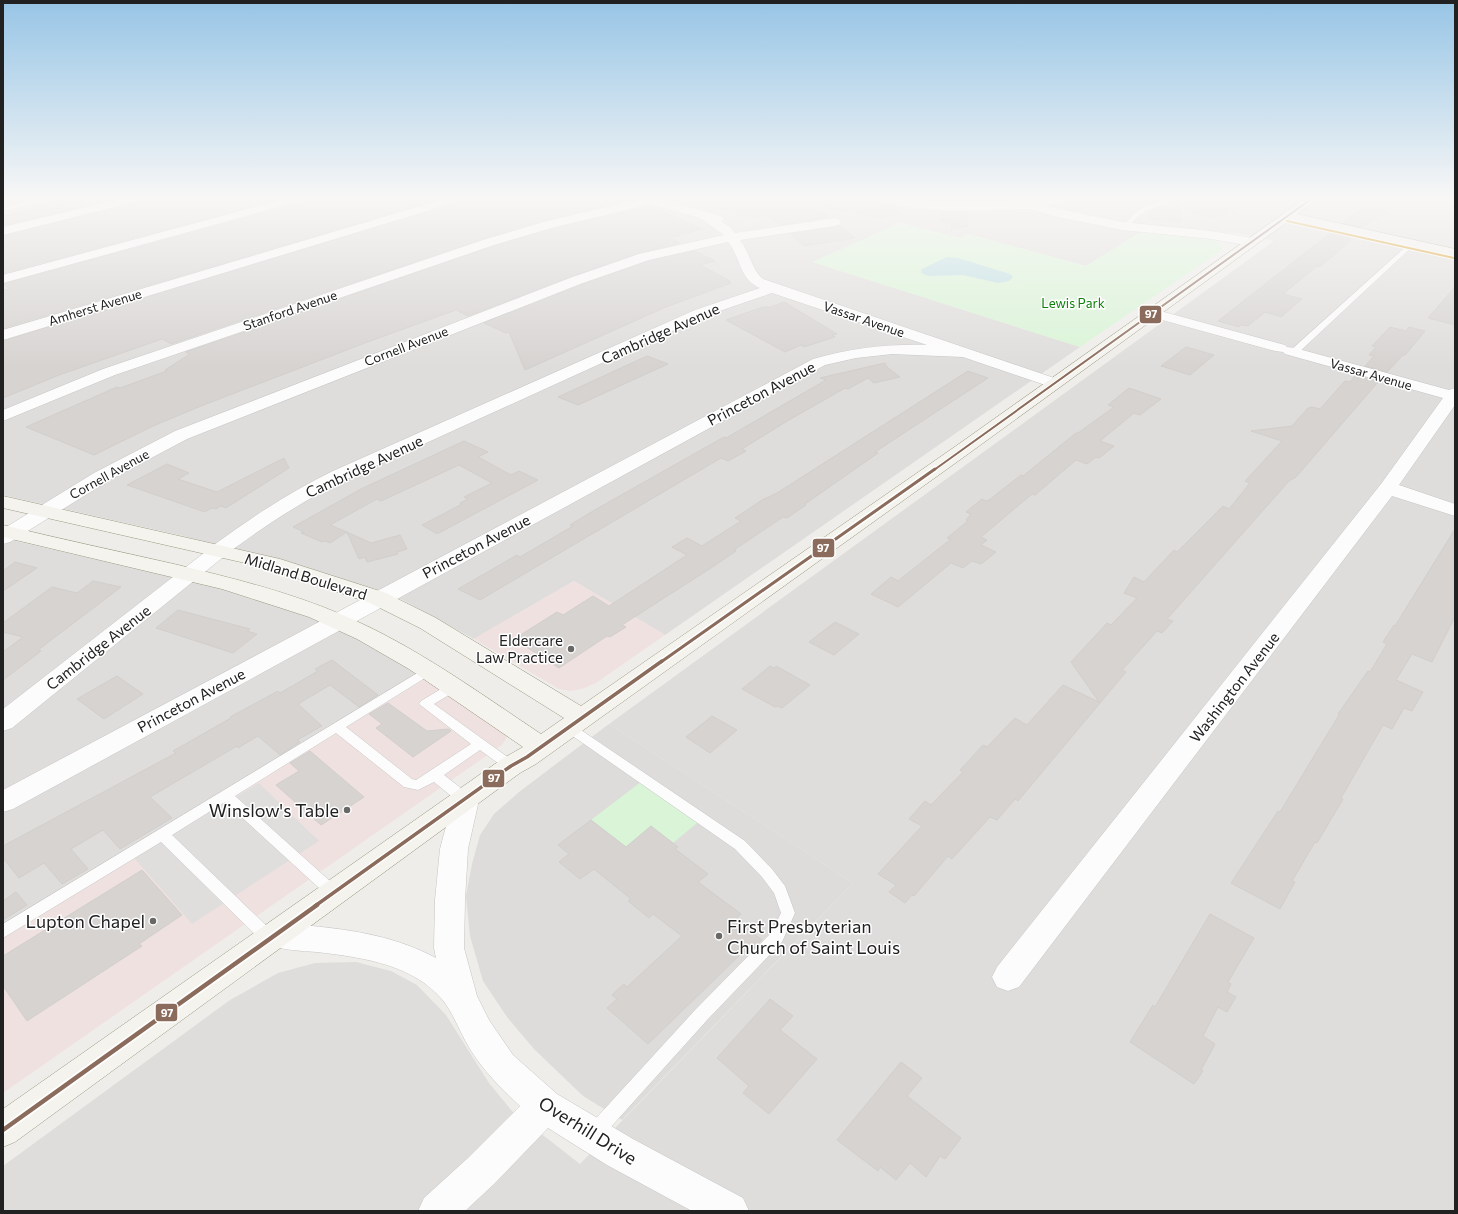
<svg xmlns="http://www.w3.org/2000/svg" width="1458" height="1214" font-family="Commissioner,sans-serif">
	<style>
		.residential { fill: #dedddb }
		.commercial { fill: #f0e1e1 }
		.religious { fill: #dddcdb }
		.park { fill: #d9f4d6 }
		.parking { fill: #dfdedd }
		.water { fill: #bddee2 }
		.building { fill: #d6d3d1; stroke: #d2cecb }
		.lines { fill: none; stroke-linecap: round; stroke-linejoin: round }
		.lane-casing { stroke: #c6c5c4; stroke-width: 1 }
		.street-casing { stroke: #c6c5c4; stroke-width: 1 }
		.secondary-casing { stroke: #9a9981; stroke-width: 1 }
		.lane { fill: #fdfcfc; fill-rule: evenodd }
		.street { fill: #fdfcfc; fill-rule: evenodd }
		.secondary { fill: #f4f3ed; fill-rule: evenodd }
		.bus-1-far3-casing { stroke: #fff; stroke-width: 4 }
		.bus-1-far2-casing { stroke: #fff; stroke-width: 6 }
		.bus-1-far1-casing { stroke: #fff; stroke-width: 6 }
		.bus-1-casing { stroke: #fff; stroke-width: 8 }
		.bus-2-casing { stroke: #fff; stroke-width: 4 }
		.bus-1-far3 { stroke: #8b6b5b; stroke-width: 2 }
		.bus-1-far2 { stroke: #8b6b5b; stroke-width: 3 }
		.bus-1-far1 { stroke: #8b6b5b; stroke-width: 3.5 }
		.bus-1 { stroke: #8b6b5b; stroke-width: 4.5 }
		.bus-2 { stroke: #d79205; stroke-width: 2 }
		.poi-dot { fill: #696867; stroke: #fff; stroke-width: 1.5 }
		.labels { text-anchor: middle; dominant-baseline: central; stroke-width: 3; stroke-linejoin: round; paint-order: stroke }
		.far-park-label { font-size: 13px; fill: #0f820c; stroke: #fff }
		.far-street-label { font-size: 13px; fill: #212121; stroke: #fff }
		.street-label { font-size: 15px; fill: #212121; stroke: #fff }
		.poi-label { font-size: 15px; fill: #212121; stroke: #fff; text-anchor: end }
		.near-poi-label { font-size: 18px; fill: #212121; stroke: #fff; text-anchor: end }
		.near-street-label { font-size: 18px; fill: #212121; stroke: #fff }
		.line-badge { stroke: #fff; stroke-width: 1.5 }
		.badge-label { font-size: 11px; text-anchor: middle; font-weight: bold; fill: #fff }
	</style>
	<rect width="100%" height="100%" fill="#efedea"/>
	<!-- residential -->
	<g class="residential">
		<path d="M3 197H1455V1211H3V1166L230 1000 278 973 315 963 356 962 391 971 417 985 446 1015 489 1083 512 1111 580 1164 853 883 609 724 1274 241 1237 233 1141 232 1086 266 968 234 960 238 900 223 813 262 1080 347 665 635 574 581 474 639 403 600 379 590 280 561 179 535 3 495Z"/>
		<path d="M3 538 248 595 301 614 354 637 382 652 416 673 3 923Z"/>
	</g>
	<!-- commercial -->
	<g class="commercial">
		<path d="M574 581 665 635 596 683 582 689 570 691 559 689 474 639Z"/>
		<path d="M425 679 503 731 507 737 502 745 3 1093V938Z"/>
	</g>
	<!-- religious -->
	<path class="religious" d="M609 724 853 883 622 1120 583 1096 534 1049 507 1017 483 981 470 936 466 896 472 864 480 835 494 814 519 792Z"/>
	<!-- park -->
	<g class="park">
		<path d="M900 223 960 238 968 234 1086 266 1141 232 1209 238 1221 243 1223 246 1222 250 1080 347 812 262Z"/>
		<path d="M646 778 702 819 673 843 651 827 626 847 591 820Z"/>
	</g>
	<!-- parking -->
	<path class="parking" d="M259 783 319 841 192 924 134 858Z"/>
	<!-- water -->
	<path class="water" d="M947 257 958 258 1010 274 1013 277 1009 281 998 283 963 275 928 276 921 273 922 269Z"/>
	<!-- building -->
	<g class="building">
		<path d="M81 197H124L3 225V216Z"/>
		<path d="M149 197H267L276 200 3 273V236L146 200Z"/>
		<path d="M332 197H447L3 328V290L10 289 3 284 290 206 294 207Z"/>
		<path d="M469 197H630L634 199 547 220 486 238 171 344 162 339 59 375 3 398V341L466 200Z"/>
		<path d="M696 197H803L813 205 814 197H865L868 200 904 208 894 216 887 215 883 218 814 205 829 217 780 225 767 213 760 217H752L695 203Z"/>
		<rect x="942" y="197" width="24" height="4"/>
		<path d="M1187 197H1253L1231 211 1213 218 1185 210Z"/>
		<path d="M1376 197H1401L1383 213 1363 227 1343 223Z"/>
		<path d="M1170 201 1179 204 1181 222 1149 219 1148 211 1169 205Z"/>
		<path d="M650 206 702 229 669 238 680 243 639 253 570 277 468 316 456 310 365 343 201 406 153 426 94 455 26 427 117 387 120 388 167 371 165 370 190 354 186 352 494 246 555 228Z"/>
		<path d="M942 212H967L968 226 951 229 952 222 941 221Z"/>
		<path d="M840 226 855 238 804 246 791 234Z"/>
		<path d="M1333 231 1352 235 1348 239 1351 240 1320 267 1317 266 1283 294 1302 299 1281 317 1265 312 1248 326 1241 325 1239 327 1218 321Z"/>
		<path d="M695 251 715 261 700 265 730 281H727L731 283 666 307 525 370 509 332 506 333 484 323 581 285 649 261Z"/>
		<path d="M1455 287V325L1428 318Z"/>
		<path d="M784 302 837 334 832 335 835 337 804 347 801 345 785 352 726 320 763 307H771Z"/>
		<path d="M1390 327 1406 331 1409 327 1425 331 1405 355H1403L1387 372 1365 366 1374 356 1369 355 1376 347 1372 346Z"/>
		<path d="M1186 347 1214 355 1190 375 1161 366Z"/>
		<path d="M647 356 668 364 578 405 558 397Z"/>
		<path d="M885 363 887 367 900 377 874 383 868 378 848 389 845 388 789 420 742 449 746 451 728 461 721 458 480 600 458 589 517 555 520 557 573 526 570 525 593 511 724 437 726 438 826 380 820 378Z"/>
		<path d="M968 371 988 378 881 448 875 452 878 453 805 504 806 505 787 518 783 517 734 550 736 551 714 566 622 625 626 627 610 637 607 636 559 668 514 639 557 612 563 615 593 596 609 606 687 555 672 547 687 538 702 546 741 521 735 518 762 500 777 493Z"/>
		<path d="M1356 375 1378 382 1296 477 1289 481 1167 619 1173 621 1162 633 1157 631 1122 670 1126 672 1018 801 1015 799 997 820 990 817 952 859 948 856 914 896 912 895 905 903 889 892 896 885 878 874 922 826 909 819 925 801 931 805 963 772 960 770 983 745 987 747 1015 718 1027 725 1063 685 1099 702 1071 662 1107 623 1111 625 1137 598 1124 593 1134 577 1144 582 1174 550 1177 552 1223 506 1229 509 1250 483 1245 481 1282 441 1251 431 1292 426 1308 408 1312 407 1320 409 1345 381 1350 382Z"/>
		<path d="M1129 388 1161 399 1140 415 1134 413 1100 441 1114 446 1099 458 1096 457 1087 464 1076 460 1035 495 1032 494 981 537 987 540 981 545 996 552 981 564 972 561 963 568 951 563 898 607 871 594 891 577 898 581 951 539 947 538 968 521 966 520 971 514 966 512 982 499 986 501 989 500 1021 475 1023 476 1076 433H1078L1114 407 1108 405Z"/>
		<path d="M464 441 488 452 478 457 511 475 519 471 538 480 437 534 422 525 462 504 460 503 468 499 464 497 492 483 459 465 381 501 377 499 330 525 347 532 330 543 325 541 322 542 301 533 304 532 293 527 361 489Z"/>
		<path d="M284 458 289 468 226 508 221 506 216 509 212 508 205 512 127 485 167 464 189 473 178 479 217 492Z"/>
		<path d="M1455 529V617L1432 662 1412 654 1396 680 1423 692 1412 711 1404 708 1392 729 1383 725 1341 798 1343 799 1317 843 1315 842 1292 881 1295 882 1280 909 1231 883 1278 811 1280 812 1339 715 1338 714 1368 671 1370 672 1387 644 1383 642 1394 625 1395 626Z"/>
		<path d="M347 532 371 543 400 535 407 549 397 552 398 554 367 562 365 557 359 559Z"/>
		<path d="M15 562 37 568 3 591V571Z"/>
		<path d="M93 581 121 587 38 650 41 651 3 680V652L23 637 3 632V623L52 587 77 593Z"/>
		<path d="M178 610 250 629 247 631 257 634 233 653 156 628Z"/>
		<path d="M835 622 859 634 834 655 809 642Z"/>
		<path d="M332 660 378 695 359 707 330 685 298 704 322 726 297 740 300 742 280 755 258 736 238 748 237 746 150 797 172 818 120 849 103 830 71 849 88 869 62 884 44 863 19 878 3 858V846L176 753 173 751 231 718 230 717 278 691 280 693 318 671 315 669Z"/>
		<path d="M770 666 774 668 776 666 810 685 782 708 777 706 775 707 742 689Z"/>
		<path d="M117 676 143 694 104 719 77 699Z"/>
		<path d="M388 703 427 731 449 729 451 731 413 757 376 728 382 724 369 714Z"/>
		<path d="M712 716 737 730 710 753 686 737Z"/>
		<path d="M310 751 364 797 321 825 276 785 299 771 290 763Z"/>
		<path d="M591 820 626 847 651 826 678 847 675 849 708 874 698 882 741 914 735 920 762 940 748 954 744 951 648 1044 607 1008 617 999 612 995 624 984 627 987 682 936 653 914 649 918 628 901 631 899 594 869 580 879 559 862 569 854 558 845Z"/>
		<path d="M142 870 182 915 139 944 142 946 27 1021 3 986V956Z"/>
		<path d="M16 892 27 905 3 920V901Z"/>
		<path d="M1210 914 1254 938 1228 982 1231 984 1227 992 1236 997 1227 1012 1218 1007 1203 1036 1215 1044 1201 1070 1203 1071 1194 1084 1130 1042 1153 1005 1155 1007Z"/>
		<path d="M770 999 793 1016 780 1030 817 1059 769 1114 743 1093 749 1086 717 1058Z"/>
		<path d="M901 1062 922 1078 907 1096 961 1138 945 1159 940 1156 926 1177 910 1163 896 1180 880 1167 878 1171 837 1140Z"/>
	</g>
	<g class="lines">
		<!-- lane casing -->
		<g class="lane-casing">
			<g id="lane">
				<path d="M51 197H60L3 211V207Z"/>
				<path d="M1167 201 1169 202V204C1147 209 1142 210 1128 228L1123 227C1137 208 1144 205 1167 201Z"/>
				<path d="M1411 242 1416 243 1297 354H1291V350Z"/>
				<path d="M429 666 435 670 433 673 346 727 412 779 416 780 471 744 419 704 421 701 449 684H457L459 687 457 690 434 704 516 763 518 766 516 769 511 771 506 769 480 750 444 775 471 796 473 800 471 804 466 805 461 804 434 782 418 790 404 787 336 733 235 796 340 890 342 894 340 898 335 900 330 898 225 802 172 835 275 934 278 939 275 944 270 945 265 944 161 842 3 938V924Z"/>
				<path d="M568 723 572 724 745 841 772 869 785 886 795 913 782 942 708 1019 600 1139 594 1142 588 1139 585 1133 588 1127 696 1009 771 933 781 913 774 893 762 877 735 849 564 730 562 727 564 724Z"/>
			</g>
		</g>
		<!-- street casing -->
		<g class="street-casing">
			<g id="street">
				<path d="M129 197H148L146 199 3 235V227Z"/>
				<path d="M292 197H310L308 199 3 283V275Z"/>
				<path d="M451 197H468L466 199 3 340V330Z"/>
				<path d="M633 197H653L722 216 724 219 722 222 730 227 735 233 835 218 839 219 841 222 839 225 835 226 740 240C750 252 751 269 763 279L1060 380 1062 383 1060 386 1054 388 963 357 892 354 856 358 825 365 13 809 3 812V790L813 359C852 348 888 344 927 345L772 293 705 316 347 479C306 499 269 523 232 550L12 728 3 731V709L218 542C255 515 292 491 333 471L695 310 760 288C739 279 741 258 728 242L649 260 580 284 187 439 108 481 10 542 3 544V529L94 473 175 431 570 278 639 254 724 235 700 218 651 204 555 227 494 245 115 375 3 421V410L103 369 486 239 547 221 637 200Z"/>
				<path d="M866 197H890L946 203 1030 201 1055 197H1078L1076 199 1045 206 1122 222 1211 231 1252 238 1258 242 1252 246 1211 239 1122 230 1058 217 1029 209 946 211 900 206 868 199Z"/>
				<path d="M1153 309 1285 345 1287 347 1295 348 1449 390 1455 388V405L1399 485 1455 504V516L1392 496 1019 987 1008 991 997 987 992 977 997 967 1381 484 1443 398 1285 354 1283 352 1275 351 1148 316 1146 313 1148 310Z"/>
				<path d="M466 790 476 793 479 800 468 849 465 900 464 948 477 996 489 1020 513 1055 557 1094 633 1139 743 1198 749 1211H692L607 1165 548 1128 494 1184 465 1211H418L424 1198 468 1158 520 1106C498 1085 481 1069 466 1042 456 1024 451 1007 436 993 406 963 358 957 317 952 300 951 283 950 266 944L262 935 266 926C281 921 296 924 312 926 354 930 397 937 436 958L434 948 435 900 440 849 453 800 456 793Z"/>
			</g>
		</g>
		<!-- secondary casing -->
		<g class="secondary-casing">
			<path id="secondary" d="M1307 197H1320L1297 214 1455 249V257L1290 220 968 454 536 764 520 773 15 1142 3 1147V1109L502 759 523 747 409 669 357 639 309 617 222 589 3 537V525C60 539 117 551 174 564 232 578 290 592 345 616 415 646 478 692 541 734L564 718 420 628 370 603 267 568 3 508V496L280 559 386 593 436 618 581 706 956 446Z"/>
		</g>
		<!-- lane -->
		<use href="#lane" class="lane"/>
		<!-- street -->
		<use href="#street" class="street"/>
		<!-- secondary -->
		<use href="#secondary" class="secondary"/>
		<!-- bus-1-far3 casing -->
		<g class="bus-1-far3-casing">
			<path id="bus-1-far3" d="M934 470 1314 197"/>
		</g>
		<!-- bus-1-far2 casing -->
		<g class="bus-1-far2-casing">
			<path id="bus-1-far2" d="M661 662 935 469"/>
		</g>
		<!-- bus-1-far1 casing -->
		<g class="bus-1-far1-casing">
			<path id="bus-1-far1" d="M315 906 511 766 527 757 662 661"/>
		</g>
		<!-- bus-1 casing -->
		<g class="bus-1-casing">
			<path id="bus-1" d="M3 1130 317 905"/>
		</g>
		<!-- bus-2 casing -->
		<g class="bus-2-casing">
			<path id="bus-2" d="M1287 221 1454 258"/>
		</g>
		<!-- bus-1-far3 -->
		<use href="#bus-1-far3" class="bus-1-far3"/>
		<!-- bus-1-far2 -->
		<use href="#bus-1-far2" class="bus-1-far2"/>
		<!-- bus-1-far1 -->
		<use href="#bus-1-far1" class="bus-1-far1"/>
		<!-- bus-1 -->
		<use href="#bus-1" class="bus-1"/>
		<!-- bus-2 -->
		<use href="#bus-2" class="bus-2"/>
	</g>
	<!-- sky -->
	<linearGradient id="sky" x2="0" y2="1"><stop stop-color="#97c5e6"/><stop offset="0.54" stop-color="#f8f7f6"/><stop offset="1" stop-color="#f8f7f6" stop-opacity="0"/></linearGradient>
	<rect width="1458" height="367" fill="url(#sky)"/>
	<!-- markers -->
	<g class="poi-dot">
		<circle cx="571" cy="649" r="4"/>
		<circle cx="347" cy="810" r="4"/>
		<circle cx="153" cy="921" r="4"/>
		<circle cx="719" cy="936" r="4"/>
	</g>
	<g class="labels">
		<!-- far-park labels -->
		<g class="far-park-label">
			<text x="1073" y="303">Lewis Park</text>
		</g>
		<!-- far-street labels -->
		<g class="far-street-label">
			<text transform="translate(95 307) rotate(-17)">Amherst Avenue</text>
			<text transform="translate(290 310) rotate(-19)">Stanford Avenue</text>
			<text transform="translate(864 319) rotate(19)">Vassar Avenue</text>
			<text transform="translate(406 346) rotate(-21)">Cornell Avenue</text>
			<text transform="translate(1371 374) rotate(16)">Vassar Avenue</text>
			<text transform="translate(109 474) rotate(-29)">Cornell Avenue</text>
		</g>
		<!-- street labels -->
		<g class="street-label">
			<text transform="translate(660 333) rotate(-24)">Cambridge Avenue</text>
			<text transform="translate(761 393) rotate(-28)">Princeton Avenue</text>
			<text transform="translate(364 466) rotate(-25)">Cambridge Avenue</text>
			<text transform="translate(476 546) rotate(-28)">Princeton Avenue</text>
			<text transform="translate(306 576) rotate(17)">Midland Boulevard</text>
			<text transform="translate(98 647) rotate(-38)">Cambridge Avenue</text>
			<text transform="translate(1234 687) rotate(-52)">Washington Avenue</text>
			<text transform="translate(191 700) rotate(-28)">Princeton Avenue</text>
		</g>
		<!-- poi labels -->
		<g class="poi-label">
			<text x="563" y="640">Eldercare<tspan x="563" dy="17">Law Practice</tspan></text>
		</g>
		<!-- near-poi labels -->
		<g class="near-poi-label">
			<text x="339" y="810">Winslow's Table</text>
			<text x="145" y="921">Lupton Chapel</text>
			<text x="727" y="926" text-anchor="start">First Presbyterian<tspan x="727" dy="21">Church of Saint Louis</tspan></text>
		</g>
		<!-- near-street labels -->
		<g class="near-street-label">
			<text transform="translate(588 1130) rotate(32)">Overhill Drive</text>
		</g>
	</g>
	<g class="line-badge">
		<rect x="1139" y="305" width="23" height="19" rx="4" fill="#8b6b5b"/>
		<rect x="812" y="538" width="23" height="20" rx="4" fill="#8b6b5b"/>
		<rect x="482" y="769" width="23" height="19" rx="4" fill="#8b6b5b"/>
		<rect x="155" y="1003" width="23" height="19" rx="4" fill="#8b6b5b"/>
	</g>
	<g class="badge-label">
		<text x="1151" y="318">97</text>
		<text x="823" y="552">97</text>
		<text x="494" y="782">97</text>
		<text x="167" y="1017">97</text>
	</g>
	<!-- border -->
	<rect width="1458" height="1214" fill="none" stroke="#212121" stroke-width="8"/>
</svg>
